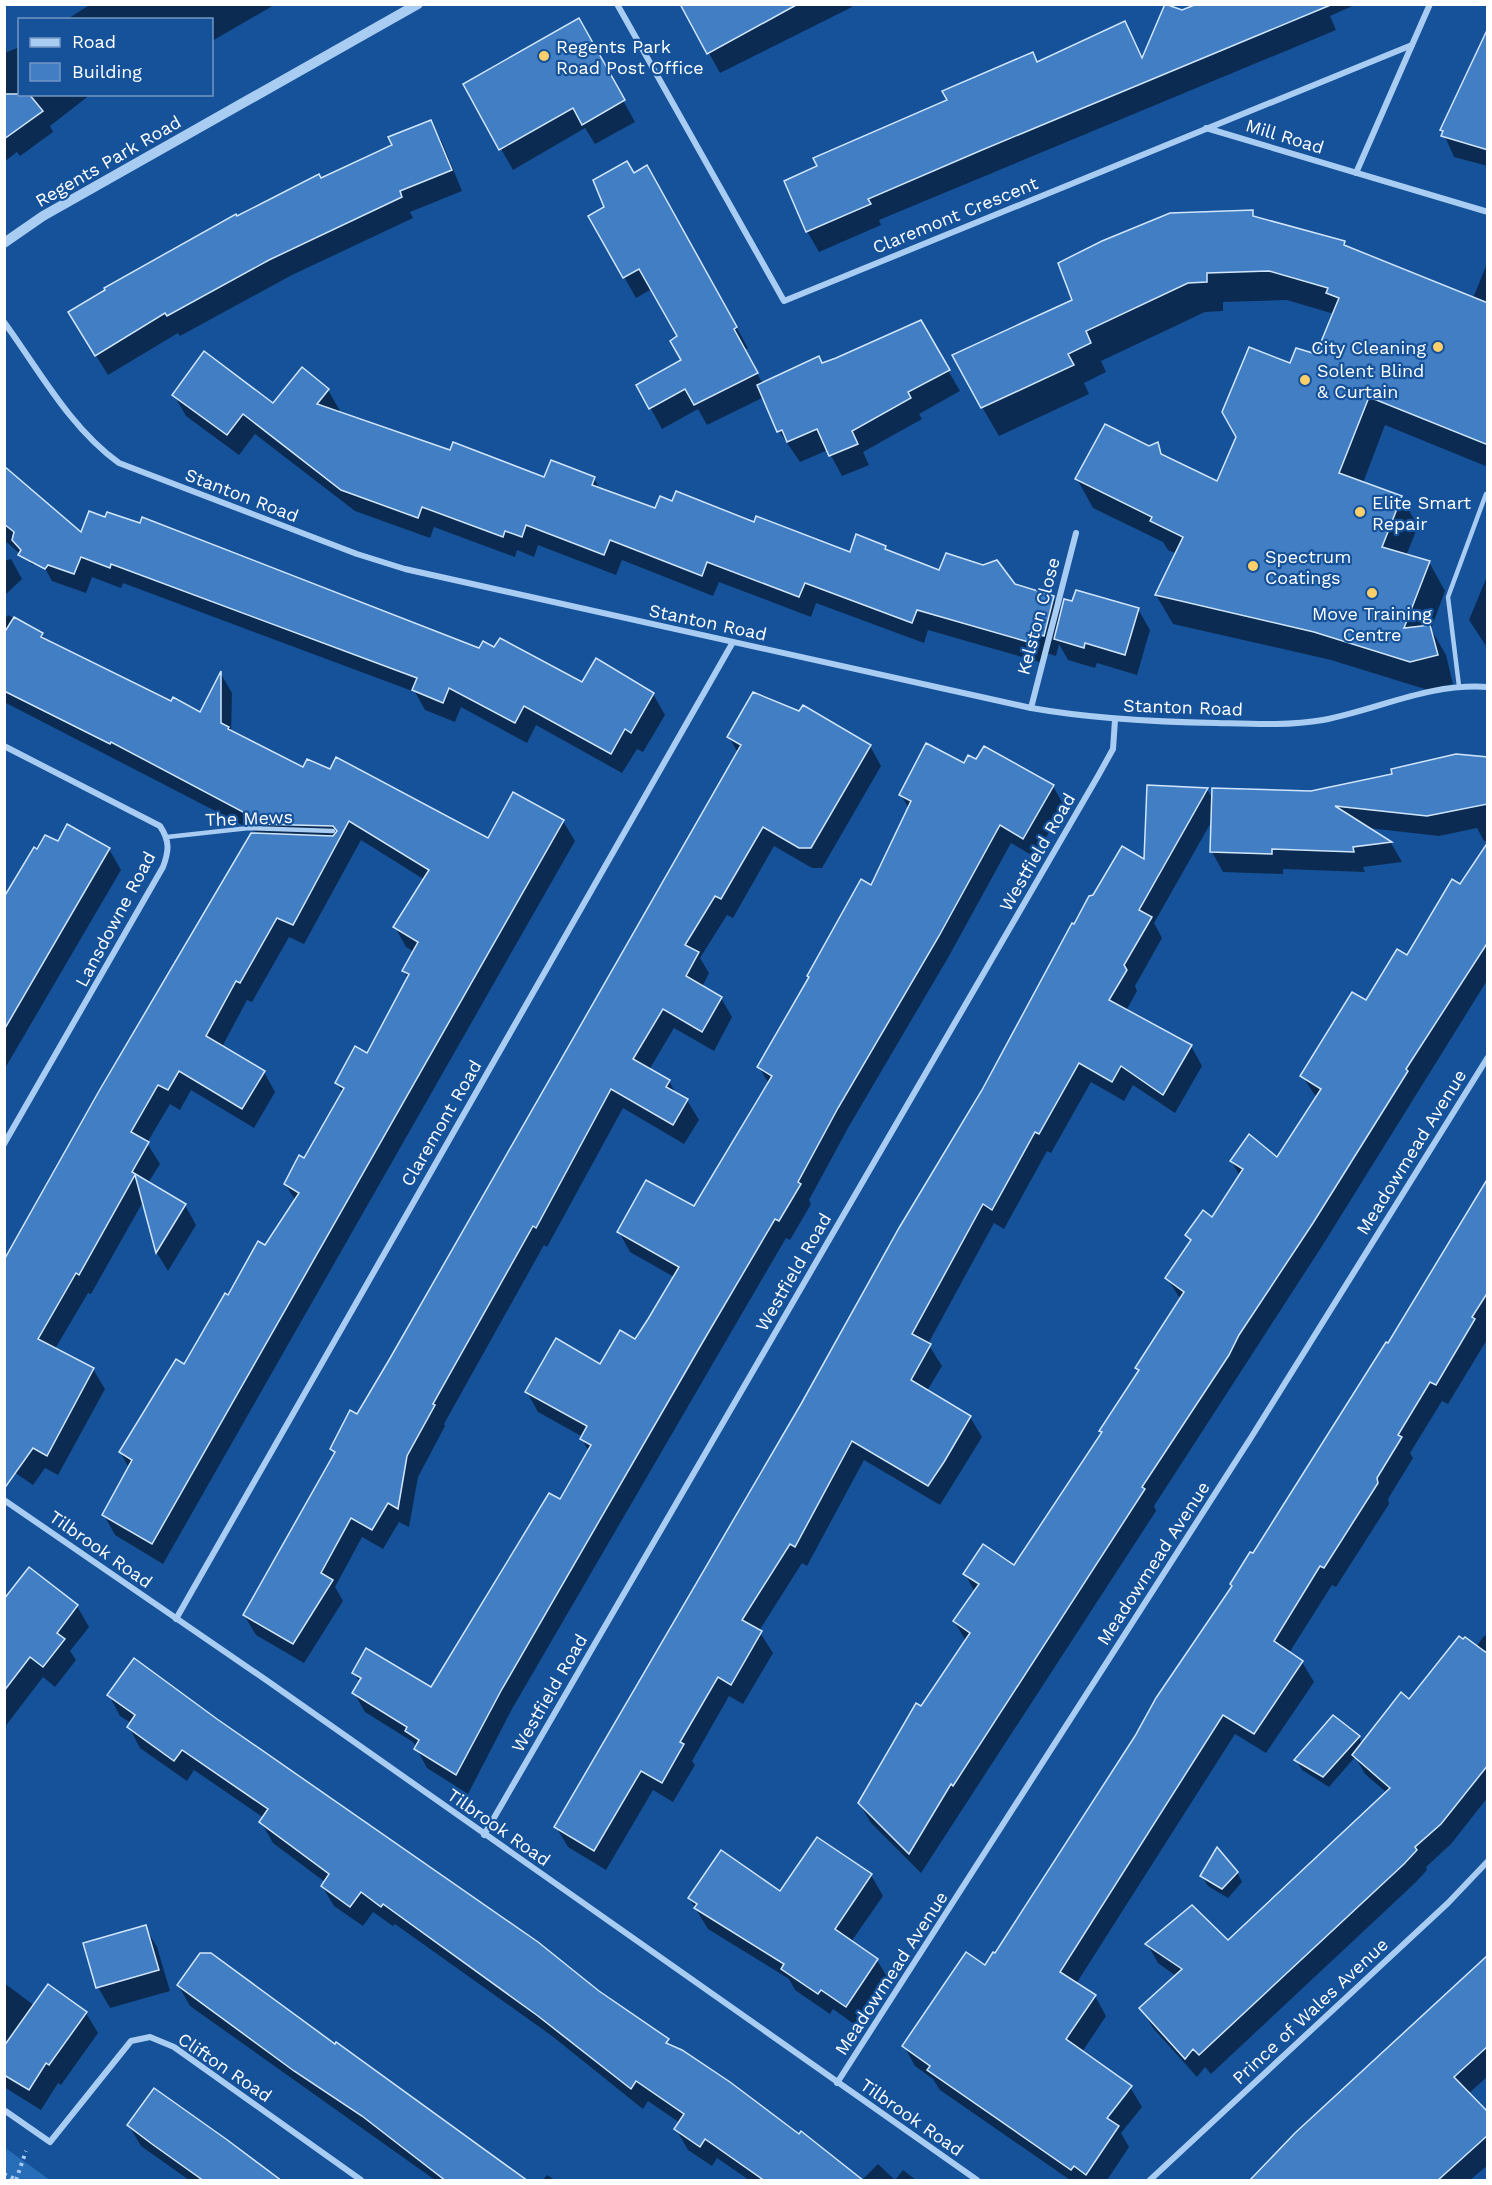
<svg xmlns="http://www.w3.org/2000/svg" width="1492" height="2185" font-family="'Work Sans',sans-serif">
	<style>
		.green { fill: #286db8 }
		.shadow { fill: #0007; fill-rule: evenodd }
		.building { fill: #427ec3; stroke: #d1e6fd; stroke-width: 1.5 }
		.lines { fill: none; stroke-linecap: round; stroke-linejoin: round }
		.path { stroke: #a9ccf3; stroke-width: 4; stroke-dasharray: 3 4.5; stroke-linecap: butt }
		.service { stroke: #a9ccf3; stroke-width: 4.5 }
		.minor { stroke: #a9ccf3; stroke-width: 6 }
		.tertiary { stroke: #a9ccf3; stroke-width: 10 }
		.poi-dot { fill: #ffd06a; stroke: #15529a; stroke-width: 2 }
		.labels { text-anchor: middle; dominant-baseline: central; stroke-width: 4.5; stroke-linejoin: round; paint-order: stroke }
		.poi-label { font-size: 18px; fill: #fff; stroke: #15529a; text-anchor: start }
		.street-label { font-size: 18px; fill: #fff; stroke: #15529a }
	</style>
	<rect width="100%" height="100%" fill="#15529a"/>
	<!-- green -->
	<path class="green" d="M4 2147 50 2180H5Z"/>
	<!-- shadow -->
	<g class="shadow">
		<path d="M91 4H276L212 41V20H66Z"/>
		<path d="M682 4H851L852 7 720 73Z"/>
		<path d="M1225 4H1357L1330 16 1336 30 879 220 881 225 819 252 807 231 949 101 1033 54 1038 63 1124 23 1143 59 1182 12Z"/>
		<path d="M1488 29V166L1454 157 1442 130Z"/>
		<path d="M590 41 635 122 595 144 585 128 513 170 465 85Z"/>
		<path d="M20 47V94H91L50 126 53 132 20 156 17 152 4 162V53Z"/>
		<path d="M430 122 442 142 462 191 410 212 413 218 290 276 180 336 178 333 108 375 82 333 236 218 393 146Z"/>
		<path d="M633 175 658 188 748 348 744 350 763 384 822 364 920 322 960 391 919 414 922 419 863 452 869 465 842 476 828 450 800 462 779 431 764 397 707 425 698 409 662 429 638 385 683 361 679 337 652 289 636 298 590 216 606 208Z"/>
		<path d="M1252 212 1256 219 1344 243 1347 248 1473 298 1488 261V467L1385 425 1363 483 1401 497 1418 526 1406 556 1429 562 1445 591 1431 629 1446 655 1453 684 1428 690 1331 660 1173 624 1156 595 1177 554 1168 550 1163 542 1093 508 1077 479 1098 436 1149 448 1157 444 1164 457 1218 483 1238 437 1291 365 1317 356 1334 314 1287 300 1223 302V311L1205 312 1101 361 1106 372 1084 383 1089 394 999 436 982 407 1074 301Z"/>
		<path d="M328 390 340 411 338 413 451 452 545 479 594 478 600 490 656 510 755 524 851 554 885 547 888 552 939 572 1014 585 1053 597 1062 613 1138 609 1150 630 1137 675 1097 663 1095 668 1068 660 1059 644 1056 656 1046 653 1043 663 928 630 924 643 816 603 811 617 719 582 713 596 622 560 616 575 538 545 534 557 517 550 515 557 434 527 430 538 355 511 255 434 239 455 186 416 174 395 274 405Z"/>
		<path d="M4 468 82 535 480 650 582 684 653 694 665 715 643 752 637 749 622 773 536 725 527 743 461 707 455 722 425 710 415 692 123 583 121 588 92 577 86 593 52 581 41 561 43 555 33 565 4 540Z"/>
		<path d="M11 559 22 579 4 596V561Z"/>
		<path d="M1488 574V649L1469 620Z"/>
		<path d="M8 615 42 634 46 640 200 714 221 674 232 693 231 733 304 769 488 840 563 821 575 841 163 1564 115 1535 104 1515 129 1468 120 1452 185 1366 296 1201 285 1184 305 1160 343 1094 337 1083 368 1055 408 979 404 971 414 952 406 947 395 927 425 880 361 840 304 944 289 937 252 1002 247 1000 222 1047 264 1072 275 1092 254 1128 191 1090 180 1110 170 1104 147 1143 160 1164 148 1183 185 1205 196 1225 168 1271 157 1253 144 1200 91 1294 88 1293 55 1349 93 1369 105 1389 58 1475 45 1468 33 1485 4 1465V1262L260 834 6 703 4 620Z"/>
		<path d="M729 737 870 746 881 766 822 868H812L774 846 733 918 727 915 700 958 709 973 702 987 721 998 732 1017 714 1051 674 1028 649 1070 669 1081 676 1094 687 1100 699 1120 684 1144 623 1108 547 1247 544 1245 444 1424 445 1426 418 1477 409 1527 399 1522 383 1549 362 1537 335 1587 343 1601 304 1663 256 1635 244 1615 336 1455 332 1449 358 1416 738 753Z"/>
		<path d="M1488 759V841H1484L1477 828 1439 836 1368 828 1391 843 1402 862 1363 867 1365 872 1283 869V874L1223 872 1212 852 1213 819 1154 923 1162 938 1135 986 1137 991 1126 1011 1191 1046 1202 1066 1175 1113 1133 1085 1124 1101 1091 1082 1051 1153 1047 1151 1004 1229 994 1223 928 1344 942 1366 927 1391 970 1417 982 1437 940 1505 864 1460 807 1566 802 1563 759 1631 773 1653 743 1704 729 1696 692 1761 695 1765 673 1802 653 1790 606 1870 568 1847 556 1827 1145 862 1207 789 1213 800 1311 792Z"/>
		<path d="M964 765 1053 786 1064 806 1035 857 1011 843 949 956 848 1128 809 1200 811 1204 790 1240 786 1238 712 1365 512 1709 468 1794 427 1768 413 1742 365 1712 354 1693 360 1683 354 1673 432 1689 560 1501 589 1452 582 1439 583 1437 538 1412 527 1392 601 1366 636 1341 674 1277 630 1252 619 1232 694 1208 769 1084 759 1067 871 887 909 809 901 795Z"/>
		<path d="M59 843 109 849 121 870 4 1070V912L38 852Z"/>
		<path d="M1488 845V979L1324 1243 1154 1506 1156 1511 921 1873 871 1823 859 1803 966 1641 954 1621 975 1592 965 1574 1015 1567 1103 1434 1101 1431 1140 1372 1137 1368 1181 1300 1167 1278 1191 1243 1187 1235 1213 1219 1240 1176 1231 1161 1278 1159 1317 1098 1302 1076 1407 957 1461 886Z"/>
		<path d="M1488 1185V1338L1448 1404 1442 1401 1410 1453 1413 1458 1388 1499 1389 1504 1336 1587 1332 1585 1289 1653 1302 1662 1314 1682 1266 1753 1235 1734 1076 1984 1095 1996 1106 2016 1082 2052 1130 2087 1142 2107 1121 2133 1129 2147 1107 2180H1070L940 2090 933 2079 915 2066 904 2046 985 1968 1033 1898 1062 1849 1388 1345ZM1125 2093H1128L1103 2125 1101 2123Z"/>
		<path d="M29 1569 77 1606 89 1627 70 1651 76 1660 55 1687 43 1677 4 1728V1600Z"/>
		<path d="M1484 1636H1488V1797L1451 1844 1426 1867 1427 1870 1415 1883 1211 2074 1205 2067 1197 2077 1153 2028 1141 2008 1176 1976 1158 1963 1147 1944 1228 1942 1387 1793 1365 1774 1355 1757 1329 1787 1302 1770 1296 1760 1359 1737 1362 1744 1410 1701 1476 1647Z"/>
		<path d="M109 1695 598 1993 861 2180H749L717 2158 712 2166 688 2150 676 2129 680 2123 648 2101 643 2109 552 2036 395 1924 393 1926 373 1912 363 1926 334 1906 322 1886 325 1882 273 1843 261 1822 264 1818 194 1770 187 1781 140 1748 129 1727 131 1723 120 1716Z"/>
		<path d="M1237 1872 1242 1882 1228 1898 1208 1886 1202 1876Z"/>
		<path d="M871 1875 883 1896 851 1942 877 1960 889 1980 858 2027 833 2009 830 2014 795 1990 789 1979 708 1929 689 1898 781 1893Z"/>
		<path d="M145 1927 157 1947 170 1991 110 2008 98 1987Z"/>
		<path d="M1488 1956V2076L1468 2094 1488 2114V2165L1470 2180H1249Z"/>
		<path d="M4 1983 35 2006 86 2013 98 2033 61 2085 58 2083 41 2110 4 2087Z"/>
		<path d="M178 1985 335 2047 527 2180H435L190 2006Z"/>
		<path d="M155 2090 282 2180H189L141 2146 129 2126Z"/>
		<path d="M878 2164 895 2180 903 2170 916 2180H862Z"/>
		<path d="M547 2175 555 2180H543Z"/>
	</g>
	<!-- building -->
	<g class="building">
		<path d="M680 4H798L707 54Z"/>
		<path d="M1165 4 1182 10 1197 4H1333L982 150 868 199 871 204 806 232 784 181 817 166 813 158 947 100 942 91 1033 52 1037 62 1125 21 1142 58Z"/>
		<path d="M579 18 625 100 582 125 573 108 499 150 463 84Z"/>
		<path d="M1488 28V150L1441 136 1443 131 1440 130Z"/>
		<path d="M4 94H29L43 111 4 139Z"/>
		<path d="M431 120 452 170 400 191 402 197 269 260 167 316 165 313 95 356 68 312 105 290 104 288 236 214 237 216 319 174 321 178 392 145 388 137Z"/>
		<path d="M627 161 634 173 647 165 737 327 734 329 758 373 694 405 685 389 649 409 636 385 681 360 670 341 677 336 639 269 623 278 588 216 604 207 593 180Z"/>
		<path d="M1253 210V216L1345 241 1344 245 1488 303V445L1369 397 1339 473 1402 496 1382 547 1430 561 1404 628 1430 625 1438 655 1410 662 1314 632 1155 595 1183 537 1150 521 1152 517 1075 479 1105 424 1149 446 1158 442 1161 454 1217 481 1236 437 1222 412 1249 347 1290 363 1296 348 1316 354 1339 298 1326 293 1328 288 1269 271 1207 273V282L1188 283 1086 331 1091 343 1068 354 1074 365 981 408 952 355 1072 300 1058 263 1102 241 1170 213Z"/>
		<path d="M921 320 950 370 908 392 911 398 852 431 858 444 829 456 817 429 787 442 782 430 777 432 757 385 819 356 822 363 836 358Z"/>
		<path d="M204 351 273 403 302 367 329 389 317 404 450 450 453 442 544 477 551 460 595 477 592 485 655 508 660 496 672 501 676 491 754 522 756 516 850 552 856 534 886 546 885 549 939 570 946 553 983 565 997 560 1015 584 1054 596 1044 636 1034 633 1032 643 917 610 912 623 805 583 799 597 707 562 702 576 610 540 604 555 526 525 522 537 505 531 503 537 422 507 418 518 341 490 243 414 227 435 172 395Z"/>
		<path d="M4 466 81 532 89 511 105 517 107 512 140 523 142 517 479 648 483 641 494 647 500 638 582 682 596 658 654 693 631 733 625 729 611 754 524 706 515 723 449 688 443 703 412 690 417 678 111 564 110 568 81 557 74 574 48 565 45 569 18 555 21 550 12 540 14 532 4 524Z"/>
		<path d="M1076 590 1139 608 1125 655 1085 643 1084 648 1054 639 1064 599 1072 601Z"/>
		<path d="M14 617 43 633 41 637 171 701 173 697 200 712 221 671V723L229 727 228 729 303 767 307 759 330 769 336 757 488 838 513 792 564 820 152 1544 102 1515 132 1460 119 1452 176 1359 184 1364 225 1293 228 1295 258 1241 265 1245 299 1193 284 1184 299 1155 304 1158 344 1088 335 1083 355 1046 367 1053 409 974 402 971 418 942 393 927 429 870 349 821 293 925 277 918 240 983 236 981 206 1036 265 1071 242 1109 179 1071 168 1090 158 1085 131 1132 149 1142 132 1172 186 1204 156 1253 135 1175 79 1275 76 1273 38 1339 94 1368 47 1456 33 1448 4 1489V1260L99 1091 251 833 333 836 337 831 333 826 256 824 258 820 111 742 110 744 4 691V633Z"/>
		<path d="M753 692 799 711 803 705 871 745 811 848H799L763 827 721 899 715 896 685 945 699 952 686 976 722 997 702 1032 663 1009 633 1059 670 1080 666 1087 688 1099 673 1125 611 1089 536 1228 533 1226 433 1404 435 1405 407 1456 398 1509 388 1503 372 1530 351 1518 321 1573 333 1580 293 1644 243 1615 335 1452 330 1449 350 1410 357 1414 389 1360 741 745 727 737Z"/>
		<path d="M926 743 964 763 968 755 976 759 984 746 1054 785 1023 839 1000 825 939 936 838 1108 798 1182 801 1184 779 1221 775 1219 701 1345 502 1689 456 1775 414 1749 419 1740 405 1731 407 1727 352 1693 361 1678 352 1673 366 1648 431 1687 549 1493 560 1499 591 1445 580 1439 587 1426 525 1392 556 1338 600 1364 620 1330 635 1339 648 1319 679 1267 617 1232 646 1180 694 1206 772 1076 757 1067 809 977 807 976 861 879 871 885 911 801 899 795Z"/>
		<path d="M1456 754 1488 757V804L1427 816 1335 806 1392 842 1353 847 1354 852 1272 849V854L1210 852 1212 788 1311 791 1392 774 1391 769Z"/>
		<path d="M1147 785 1208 788 1139 910 1152 917 1124 965 1127 970 1109 1000 1192 1045 1163 1095 1121 1066 1112 1082 1079 1063 1039 1134 1035 1132 992 1210 983 1204 912 1334 931 1344 911 1380 971 1416 944 1462 928 1486 852 1441 795 1547 790 1544 742 1620 762 1631 731 1685 718 1677 680 1742 684 1744 662 1783 641 1771 594 1851 554 1827 801 1404 899 1228 982 1090 1072 923 1074 924 1089 896 1093 895 1122 846 1144 859Z"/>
		<path d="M67 824 110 848 4 1030V897L34 847 37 849 45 835 58 841Z"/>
		<path d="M1488 842V942L1406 1069 1408 1071 1313 1223 1239 1335 1229 1355 1142 1487 1145 1489 953 1786 951 1784 909 1854 858 1803 916 1703 921 1706 970 1633 953 1621 979 1584 963 1574 983 1544 1014 1565 1102 1432 1099 1431 1139 1370 1135 1368 1184 1292 1165 1278 1191 1240 1185 1235 1203 1210 1212 1217 1243 1169 1230 1161 1249 1134 1277 1157 1321 1089 1300 1076 1352 992 1366 1000 1397 949 1407 955 1452 879 1460 884Z"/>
		<path d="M1488 1178V1292L1472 1317 1475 1319 1436 1385 1430 1382 1398 1435 1402 1437 1377 1478 1378 1483 1324 1568 1320 1566 1274 1641 1303 1661 1254 1734 1223 1715 1060 1972 1096 1995 1066 2039 1132 2086 1107 2118 1119 2126 1086 2175 1074 2166 1071 2170 927 2070 930 2066 902 2046 966 1952 985 1965 993 1952 995 1953 1135 1736 1156 1698 1232 1586 1230 1584 1250 1552 1253 1553 1386 1342 1388 1343Z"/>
		<path d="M29 1567 78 1605 57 1633 65 1639 43 1667 30 1657 4 1691V1599Z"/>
		<path d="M1459 1636 1463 1639 1465 1637 1488 1654V1765L1441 1824 1415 1847 1417 1850 1404 1864 1199 2055 1193 2049 1185 2059 1139 2008 1182 1969 1145 1944 1192 1905 1228 1940 1390 1788 1352 1755 1401 1692 1409 1699Z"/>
		<path d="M134 1658 217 1719 538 1942 599 1991 669 2039 666 2043 682 2050 730 2082 799 2134 801 2131 864 2181H765L705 2139 700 2147 674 2129 684 2114 636 2081 631 2089 538 2016 383 1904 381 1907 361 1892 350 1907 321 1886 329 1874 259 1822 268 1809 182 1750 174 1761 127 1727 135 1715 107 1695Z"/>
		<path d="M1333 1715 1360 1736 1323 1777 1294 1760Z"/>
		<path d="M817 1837 872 1874 835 1929 878 1959 846 2007 821 1990 818 1994 781 1969 784 1964 694 1908 697 1904 688 1898 721 1850 780 1891Z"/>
		<path d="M1217 1847 1238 1872 1222 1889 1200 1876Z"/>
		<path d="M146 1925 159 1970 96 1988 83 1943Z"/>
		<path d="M200 1953H211L335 2044 336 2042 528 2181H446L362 2116 294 2071 177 1985Z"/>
		<path d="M1488 1955V2046L1454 2077 1488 2112V2135L1437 2181H1249L1295 2133Z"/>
		<path d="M48 1984 87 2012 49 2065 46 2063 29 2090 4 2075V2046Z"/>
		<path d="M154 2088 226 2139 282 2181H204L152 2144 127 2125Z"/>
	</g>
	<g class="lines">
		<!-- path -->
		<g class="path">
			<path d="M4 2174 17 2180"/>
			<path d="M16 2180 26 2151"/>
		</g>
		<!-- service -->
		<g class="service">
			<path d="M1459 686 1448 597 1486 494"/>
			<path d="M167 837 249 828 333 831"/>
		</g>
		<!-- minor -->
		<g class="minor">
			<path d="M617 4 784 301 1412 45 1430 4"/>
			<path d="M1206 128 1488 212"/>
			<path d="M1356 173 1412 45"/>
			<path d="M4 322C39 370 70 428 119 463L357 554 405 569 1031 708C1093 719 1154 722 1217 723 1252 724 1288 726 1323 720 1380 709 1428 683 1488 687"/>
			<path d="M1031 708 1076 533"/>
			<path d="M4 746 160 826C170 841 169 851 163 867L4 1144"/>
			<path d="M4 1500 269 1682 977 2180"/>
			<path d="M176 1619 733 642"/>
			<path d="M484 1835 1098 776 1113 749 1115 720"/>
			<path d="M837 2083 1252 1436 1488 1057"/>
			<path d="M4 2110 50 2142 131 2041 150 2037 174 2047 361 2180"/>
			<path d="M1150 2180 1448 1903 1488 1861"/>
		</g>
		<!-- tertiary -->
		<path class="tertiary" d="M4 243 43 216 418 4"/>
	</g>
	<!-- markers -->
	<g class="poi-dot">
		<circle cx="544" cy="56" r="6"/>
		<circle cx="1438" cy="347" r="6"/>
		<circle cx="1305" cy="380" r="6"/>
		<circle cx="1360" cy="512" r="6"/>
		<circle cx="1253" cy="566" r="6"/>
		<circle cx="1372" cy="593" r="6"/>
	</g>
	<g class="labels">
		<!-- poi labels -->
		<g class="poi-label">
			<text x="556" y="46">Regents Park<tspan x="556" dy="21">Road Post Office</tspan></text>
			<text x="1426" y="347" text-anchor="end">City Cleaning</text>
			<text x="1317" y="370">Solent Blind<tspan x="1317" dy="21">&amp; Curtain</tspan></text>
			<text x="1372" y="502">Elite Smart<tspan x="1372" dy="21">Repair</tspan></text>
			<text x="1265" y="556">Spectrum<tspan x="1265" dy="21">Coatings</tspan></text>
			<text x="1372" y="613" text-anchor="middle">Move Training<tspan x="1372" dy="21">Centre</tspan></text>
		</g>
		<!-- street labels -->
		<g class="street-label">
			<text transform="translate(1285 136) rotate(17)">Mill Road</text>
			<text transform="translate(108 161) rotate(-30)">Regents Park Road</text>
			<text transform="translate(955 215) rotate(-22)">Claremont Crescent</text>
			<text transform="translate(242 495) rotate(21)">Stanton Road</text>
			<text transform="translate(1038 616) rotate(-75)">Kelston Close</text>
			<text transform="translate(708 622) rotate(12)">Stanton Road</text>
			<text transform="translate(1183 707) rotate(2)">Stanton Road</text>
			<text transform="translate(249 818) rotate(-2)">The Mews</text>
			<text transform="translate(1037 852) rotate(-60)">Westfield Road</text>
			<text transform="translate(115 919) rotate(-62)">Lansdowne Road</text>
			<text transform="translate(441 1123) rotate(-60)">Claremont Road</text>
			<text transform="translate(1411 1152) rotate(-58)">Meadowmead Avenue</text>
			<text transform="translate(793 1272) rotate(-60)">Westfield Road</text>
			<text transform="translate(101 1549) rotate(35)">Tilbrook Road</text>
			<text transform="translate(1153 1563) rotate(-57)">Meadowmead Avenue</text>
			<text transform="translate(549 1693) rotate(-60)">Westfield Road</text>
			<text transform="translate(499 1827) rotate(35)">Tilbrook Road</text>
			<text transform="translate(891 1973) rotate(-57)">Meadowmead Avenue</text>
			<text transform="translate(1310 2011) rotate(-43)">Prince of Wales Avenue</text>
			<text transform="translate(225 2067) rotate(34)">Clifton Road</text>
			<text transform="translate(912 2117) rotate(35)">Tilbrook Road</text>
		</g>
	</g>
	<!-- border -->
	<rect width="1492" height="2185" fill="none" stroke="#ffffff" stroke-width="12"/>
	<!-- legend -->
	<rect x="18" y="18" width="195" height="78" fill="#15529a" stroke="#7397c2" stroke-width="1.5"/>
	<rect x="30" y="38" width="30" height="9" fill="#a9ccf3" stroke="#7397c2" stroke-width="1.5"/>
	<text x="72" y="48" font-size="18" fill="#ffffff">Road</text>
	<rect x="30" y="63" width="30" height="18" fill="#427ec3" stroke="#7397c2" stroke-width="1.5"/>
	<text x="72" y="78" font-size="18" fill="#ffffff">Building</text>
</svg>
